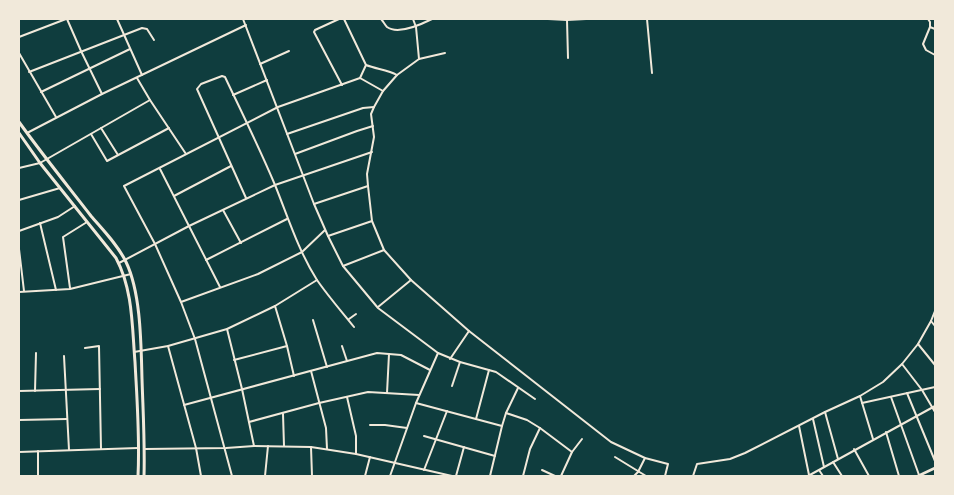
<svg xmlns="http://www.w3.org/2000/svg" width="954" height="495" font-family="'Roboto Condensed',sans-serif">
	<style>
		.lines { fill: none; stroke-linecap: round; stroke-linejoin: round }
		.minor { stroke: #f1e9da; stroke-width: 2 }
		.tertiary { stroke: #f1e9da; stroke-width: 2.5 }
		.primary { stroke: #f1e9da; stroke-width: 3 }
	</style>
	<rect width="100%" height="100%" fill="#0f3d3e"/>
	<g class="lines">
		<!-- minor -->
		<g class="minor">
			<path d="M67 19 81 51 102 94"/>
			<path d="M117 19 142 75"/>
			<path d="M243 19 314 204 328 236 343 266 378 308 438 353 460 362 496 372 535 399"/>
			<path d="M339 19 315 30 314 32 342 85"/>
			<path d="M344 19 366 65C376 69 388 70 397 75"/>
			<path d="M381 19C383 21 385 25 387 27 398 35 422 24 432 19"/>
			<path d="M413 19 416 27 419 59"/>
			<path d="M548 19 567 20"/>
			<path d="M647 19 652 73"/>
			<path d="M928 19 930 22V27"/>
			<path d="M935 29 930 27 923 44 926 50 935 55"/>
			<path d="M19 37 66 19"/>
			<path d="M19 53 56 117"/>
			<path d="M445 53 419 59 397 75 383 91 374 107 371 114 374 137 367 174 368 186 372 221 384 250 411 280 469 331 611 442 645 458 668 464 665 476"/>
			<path d="M568 58 567 20 586 19"/>
			<path d="M260 64 289 51"/>
			<path d="M29 72 142 28 147 29 154 40"/>
			<path d="M137 78 150 100 186 154"/>
			<path d="M360 78 366 65"/>
			<path d="M41 92 130 49"/>
			<path d="M233 95 267 80"/>
			<path d="M101 128 118 155"/>
			<path d="M27 133 102 94 246 25"/>
			<path d="M91 134 107 161 169 128"/>
			<path d="M287 134 363 108 374 107"/>
			<path d="M295 154 357 131 373 126"/>
			<path d="M19 168 40 163 150 100"/>
			<path d="M160 169 220 287"/>
			<path d="M174 196 231 166"/>
			<path d="M246 198 197 89 201 84 222 76 225 77C242 113 260 149 275 185 288 217 298 250 317 280 328 296 342 312 354 327"/>
			<path d="M19 200 60 188"/>
			<path d="M314 204 368 186"/>
			<path d="M223 210 241 243"/>
			<path d="M40 223 56 290"/>
			<path d="M19 231 58 217 75 206"/>
			<path d="M328 236 372 221"/>
			<path d="M19 249 24 291"/>
			<path d="M206 260 287 219"/>
			<path d="M119 263 189 226 275 185 372 152"/>
			<path d="M343 266 384 250"/>
			<path d="M70 288 63 237 87 222"/>
			<path d="M19 292 70 289 131 274"/>
			<path d="M181 302 258 274 302 252 325 230"/>
			<path d="M275 306 287 346 294 376"/>
			<path d="M378 307 411 280"/>
			<path d="M349 319 356 314"/>
			<path d="M313 320 327 367"/>
			<path d="M931 321 935 326"/>
			<path d="M227 329 242 389 254 446"/>
			<path d="M918 344 935 365"/>
			<path d="M168 346 196 448 201 476"/>
			<path d="M342 346 347 361"/>
			<path d="M85 348 99 346 101 449"/>
			<path d="M134 352 168 346 227 329 275 306 317 280"/>
			<path d="M64 356 69 450"/>
			<path d="M450 359 469 331"/>
			<path d="M234 360 287 346"/>
			<path d="M902 364 922 390 935 412"/>
			<path d="M311 371 326 428 327 449"/>
			<path d="M452 386 460 362"/>
			<path d="M19 391 100 389"/>
			<path d="M35 391 36 353"/>
			<path d="M387 393 389 354"/>
			<path d="M907 393 935 461"/>
			<path d="M860 396 873 439"/>
			<path d="M347 397 356 436V454"/>
			<path d="M891 397 919 475"/>
			<path d="M416 403 502 426"/>
			<path d="M862 403 935 387"/>
			<path d="M184 405 377 353 401 355 430 370"/>
			<path d="M825 412 838 459"/>
			<path d="M506 413 527 420 540 428 572 452"/>
			<path d="M283 414 284 446"/>
			<path d="M476 419 489 370"/>
			<path d="M813 419 824 467"/>
			<path d="M19 420 67 419"/>
			<path d="M249 422 319 403 368 392 419 395"/>
			<path d="M370 425H385L407 428"/>
			<path d="M799 426 809 475"/>
			<path d="M886 432 899 476"/>
			<path d="M424 436 495 456"/>
			<path d="M311 447 312 476"/>
			<path d="M145 449 226 448 254 446 311 447 356 454 452 476"/>
			<path d="M854 449 869 476"/>
			<path d="M19 452 138 448"/>
			<path d="M615 457 646 476"/>
			<path d="M833 462 842 476"/>
			<path d="M424 470 447 411"/>
			<path d="M542 470 555 476"/>
			<path d="M819 470 823 476"/>
			<path d="M38 476V451"/>
			<path d="M232 476 195 339 181 302 155 244 124 186 278 107 360 78 383 91"/>
			<path d="M265 476 268 446"/>
			<path d="M365 476 370 457"/>
			<path d="M390 476 416 403 438 353"/>
			<path d="M456 476 464 447"/>
			<path d="M490 476 502 426 506 413 518 388"/>
			<path d="M523 476 530 449 540 428"/>
			<path d="M561 476 572 452 582 439"/>
			<path d="M634 476 638 472 645 458"/>
			<path d="M693 476 697 464 730 459 745 453 825 412 860 396 883 382 902 364 918 344 931 321 935 311"/>
			<path d="M808 476 935 406"/>
		</g>
		<!-- tertiary -->
		<path class="tertiary" d="M918 476 935 468"/>
		<!-- primary -->
		<g class="primary">
			<path d="M19 122C42 154 67 185 91 216 103 230 118 245 126 262 141 293 141 344 142 379 143 411 145 444 144 476"/>
			<path d="M19 133 40 163 116 258C133 290 132 326 135 362 137 400 140 438 138 476"/>
		</g>
	</g>
	<!-- border -->
	<rect width="954" height="495" fill="none" stroke="#f1e9da" stroke-width="40"/>
</svg>
